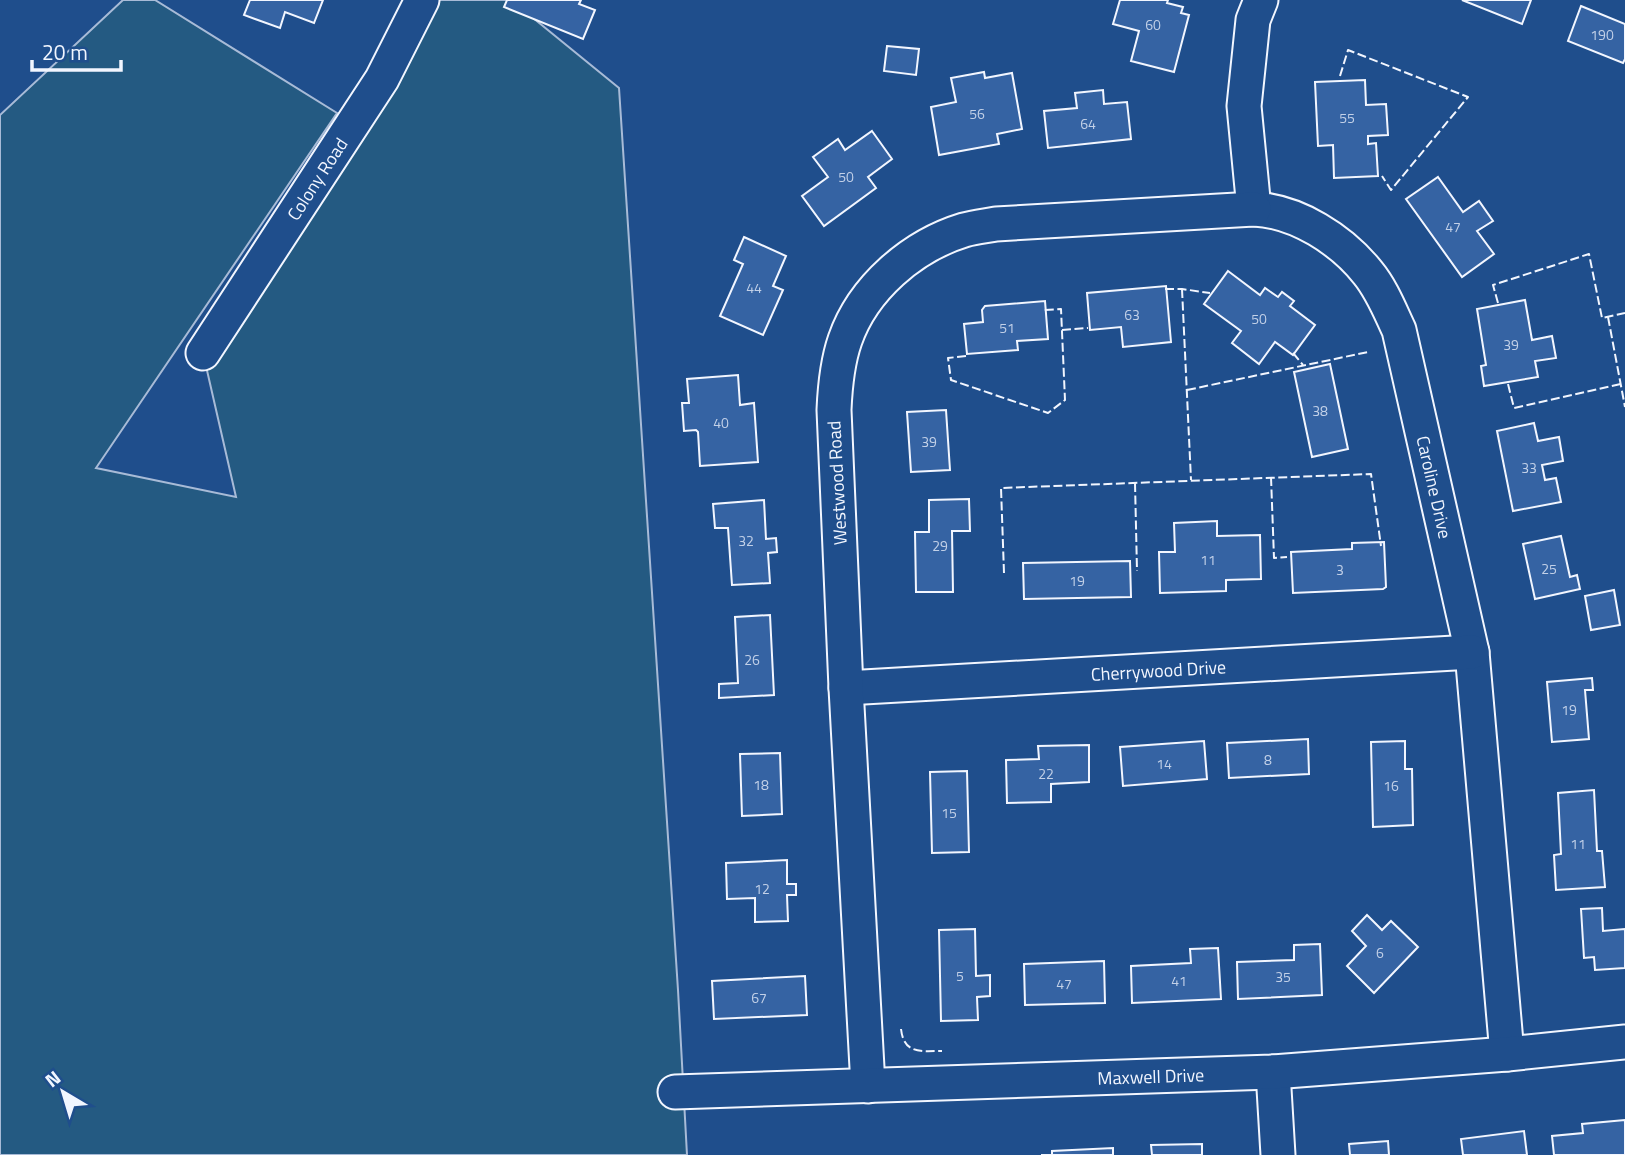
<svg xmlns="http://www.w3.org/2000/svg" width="1625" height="1155" font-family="'Titillium Web',sans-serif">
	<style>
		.green { fill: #245a82; stroke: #a8bbd7; stroke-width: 2 }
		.building { fill: #3563a3; stroke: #f2f6ff; stroke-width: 2 }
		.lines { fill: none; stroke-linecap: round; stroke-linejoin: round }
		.minor-casing { stroke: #f2f6ff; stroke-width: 37 }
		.minor { stroke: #1f4e8c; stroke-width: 33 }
		.fence { stroke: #f2f6ff; stroke-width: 2; stroke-dasharray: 9 3.5; stroke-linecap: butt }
		.labels { text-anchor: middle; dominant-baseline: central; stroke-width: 5; stroke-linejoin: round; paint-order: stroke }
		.number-label { font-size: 14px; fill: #c3d1e8 }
		.street-label { font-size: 18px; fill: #f2f6ff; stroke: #1f4e8c }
	</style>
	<rect width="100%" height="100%" fill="#1f4e8c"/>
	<!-- green -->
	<path class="green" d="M123 0H155L337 113 96 468 236 497 203 353 422 0H511L619 88 678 990 687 1155H0V115Z"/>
	<!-- building -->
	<g class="building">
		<path d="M250 0H323L314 23 285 12 280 28 244 15Z"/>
		<path d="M507 0H581L579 4 595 10 583 39 504 7Z"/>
		<path d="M1120 0H1168L1167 3 1183 7 1181 13 1189 15 1174 72 1131 61 1139 31 1113 24Z"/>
		<path d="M1462 0H1531L1522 24Z"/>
		<path d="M1581 6 1625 24V59L1623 63 1568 41Z"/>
		<path d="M887 46 919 49 916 75 884 71Z"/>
		<path d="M984 72 985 78 1012 73 1022 129 997 134 999 144 939 155 931 107 956 102 951 78Z"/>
		<path d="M1365 80 1366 105 1386 104 1388 135 1368 136V144L1376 143 1378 176 1334 178 1333 145 1318 146 1315 82Z"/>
		<path d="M1103 90 1104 104 1127 102 1131 139 1048 148 1044 111 1077 108 1075 93Z"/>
		<path d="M872 131 892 159 868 177 876 188 824 226 802 196 828 177 813 157 838 139 845 150Z"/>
		<path d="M1438 177 1463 212 1479 201 1493 221 1477 231 1494 254 1462 277 1406 199Z"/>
		<path d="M744 237 786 256 773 286 783 290 763 335 720 316 743 264 734 260Z"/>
		<path d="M1228 271 1260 295 1265 288 1278 297 1282 292 1294 301 1290 306 1315 325 1293 355 1275 342 1259 364 1232 343 1241 331 1204 304Z"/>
		<path d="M1166 286 1171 342 1123 347 1121 327 1090 330 1087 293Z"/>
		<path d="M1525 300 1532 340 1552 336 1556 358 1535 361 1538 377 1484 386 1481 366 1486 365 1477 309Z"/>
		<path d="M1045 301 1048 339 1017 341 1018 350 967 354 964 324 983 322 982 310 985 306Z"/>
		<path d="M1330 364 1348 449 1312 457 1294 372Z"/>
		<path d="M738 375 740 405 754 403 758 462 700 466 698 432 696 430 684 431 682 403H689L687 379Z"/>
		<path d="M946 410 950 470 911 472 907 412Z"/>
		<path d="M1534 423 1538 441 1559 437 1563 461 1542 465 1545 480 1556 478 1561 502 1513 511 1497 431Z"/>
		<path d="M969 499 970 531H952L953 592H916L915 532H929V500Z"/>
		<path d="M764 500 766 539 776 538 777 552 768 553 770 583 732 585 728 528H715L713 504Z"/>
		<path d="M1217 521V536L1260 535 1261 579 1226 580V591L1160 593 1159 552H1175L1174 523Z"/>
		<path d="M1561 536 1570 577 1577 575 1580 589 1535 599 1523 544Z"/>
		<path d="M1384 542 1386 587 1383 589 1293 593 1291 552 1352 549V543Z"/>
		<path d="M1130 561 1131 597 1024 599 1023 563Z"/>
		<path d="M1614 590 1620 625 1591 630 1585 596Z"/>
		<path d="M770 615 774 695 719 698V684L738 683 735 617Z"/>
		<path d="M1592 678 1593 690H1585L1589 739 1552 742 1547 682Z"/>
		<path d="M1308 739 1309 774 1229 778 1227 743Z"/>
		<path d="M1204 741 1207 779 1123 786 1120 747Z"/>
		<path d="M1405 741V769H1412L1413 825 1373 827 1371 742Z"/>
		<path d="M1089 745V782L1051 784V802L1007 803 1006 760 1039 759 1038 746Z"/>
		<path d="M780 753 782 814 742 816 740 754Z"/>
		<path d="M967 771 969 852 932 853 930 772Z"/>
		<path d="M1594 790 1597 851H1602L1605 887 1556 890 1554 855 1561 854 1558 793Z"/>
		<path d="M787 860V884H796V895H787L788 921 755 922V898L727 899 726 863Z"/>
		<path d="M1602 908 1603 931 1625 929V968L1595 970 1594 957 1584 958 1581 909Z"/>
		<path d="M1367 915 1382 930 1391 921 1418 947 1374 993 1347 966 1366 946 1352 931Z"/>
		<path d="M975 929 976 976 990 975V996L977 997 978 1020 941 1021 939 930Z"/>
		<path d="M1320 944 1322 995 1238 999 1237 962 1294 960V945Z"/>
		<path d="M1218 948 1221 999 1132 1003 1131 966 1191 963 1190 949Z"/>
		<path d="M1104 961 1105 1003 1025 1005 1024 964Z"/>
		<path d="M805 976 807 1015 714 1019 712 981Z"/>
		<path d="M1625 1120V1155H1554L1552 1136 1583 1133 1582 1124Z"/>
		<path d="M1524 1131 1527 1155H1463L1461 1139Z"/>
		<path d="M1388 1141 1389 1155H1350L1349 1144Z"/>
		<path d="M1202 1144V1155H1152L1151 1145Z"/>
		<path d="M1113 1148V1155H1041H1052V1151Z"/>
	</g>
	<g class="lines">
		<!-- minor casing -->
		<g class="minor-casing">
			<g id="minor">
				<path id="s1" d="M1261 0 1253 20 1244 106 1254 209C1297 211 1342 240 1368 273 1382 290 1390 311 1399 330L1472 652 1507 1054"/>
				<path id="s2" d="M203 353 382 79 422 0"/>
				<path id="s3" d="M846 688 1472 652"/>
				<path d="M1273 1072 1278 1155"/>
				<path d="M868 1086 846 688 834 410C835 386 837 363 845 340 863 288 912 246 964 230 974 227 985 226 996 224L1254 209"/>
				<path id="s4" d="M675 1092 1273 1072 1507 1054 1625 1042"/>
			</g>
		</g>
		<!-- minor -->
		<use href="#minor" class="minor"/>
		<!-- fence -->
		<g class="fence">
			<path d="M1340 76 1348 50 1468 97 1391 190 1382 176"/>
			<path d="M1165 289H1182L1210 293"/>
			<path d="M1182 289 1191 480"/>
			<path d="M1498 303 1493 285 1589 254 1602 318 1625 313"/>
			<path d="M1608 317 1625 407"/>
			<path d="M1062 330 1088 328"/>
			<path d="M1293 353 1303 365"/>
			<path d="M966 356 948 358 951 380 1048 413 1065 400 1061 309 1044 310"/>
			<path d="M1508 384 1514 408 1621 384"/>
			<path d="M1187 390 1368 352"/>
			<path d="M1271 477 1274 558 1287 557"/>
			<path d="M1135 483 1137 571"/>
			<path d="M1004 573 1001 488 1371 474 1381 546"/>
			<path d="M901 1029C904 1055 922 1051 942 1051"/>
		</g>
	</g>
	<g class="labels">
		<!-- number labels -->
		<g class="number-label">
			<text x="1153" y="24">60</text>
			<text x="1602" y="34">190</text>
			<text x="977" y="113">56</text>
			<text x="1347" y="117">55</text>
			<text x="1088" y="123">64</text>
			<text x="846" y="176">50</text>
			<text x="1453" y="226">47</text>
			<text x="754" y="287">44</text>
			<text x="1132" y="314">63</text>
			<text x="1259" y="318">50</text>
			<text x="1007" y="327">51</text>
			<text x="1511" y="344">39</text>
			<text x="1320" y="410">38</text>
			<text x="721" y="422">40</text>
			<text x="929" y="441">39</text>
			<text x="1529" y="467">33</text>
			<text x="746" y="540">32</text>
			<text x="940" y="545">29</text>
			<text x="1208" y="559">11</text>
			<text x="1549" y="568">25</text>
			<text x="1340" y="569">3</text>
			<text x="1077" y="580">19</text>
			<text x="752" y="659">26</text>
			<text x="1569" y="709">19</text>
			<text x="1268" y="759">8</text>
			<text x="1164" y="763">14</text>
			<text x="1046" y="773">22</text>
			<text x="761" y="784">18</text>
			<text x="1391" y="785">16</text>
			<text x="949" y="812">15</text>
			<text x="1578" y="843">11</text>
			<text x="762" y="888">12</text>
			<text x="1380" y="952">6</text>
			<text x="960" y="975">5</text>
			<text x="1283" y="976">35</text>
			<text x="1179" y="980">41</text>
			<text x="1064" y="983">47</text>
			<text x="759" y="997">67</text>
		</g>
		<!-- street labels -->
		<g class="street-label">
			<text stroke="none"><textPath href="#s2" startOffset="208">Colony Road</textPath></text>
			<text transform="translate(837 483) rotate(-93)">Westwood Road</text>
			<text stroke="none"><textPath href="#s1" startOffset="572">Caroline Drive</textPath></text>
			<text stroke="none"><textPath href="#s3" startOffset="313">Cherrywood Drive</textPath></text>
			<text stroke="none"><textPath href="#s4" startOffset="476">Maxwell Drive</textPath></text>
		</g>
	</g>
	<!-- north arrow -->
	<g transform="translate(63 1092) rotate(322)" stroke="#1f4e8c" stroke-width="5" paint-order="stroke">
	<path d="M0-5L12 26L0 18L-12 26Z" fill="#f2f6ff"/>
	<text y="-10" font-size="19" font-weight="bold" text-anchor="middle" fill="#f2f6ff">N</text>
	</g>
	<!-- scale -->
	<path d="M32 60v10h89v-10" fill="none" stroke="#f2f6ff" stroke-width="3.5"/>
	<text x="42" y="60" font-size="21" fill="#f2f6ff" stroke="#1f4e8c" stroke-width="5" paint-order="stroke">20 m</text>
</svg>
